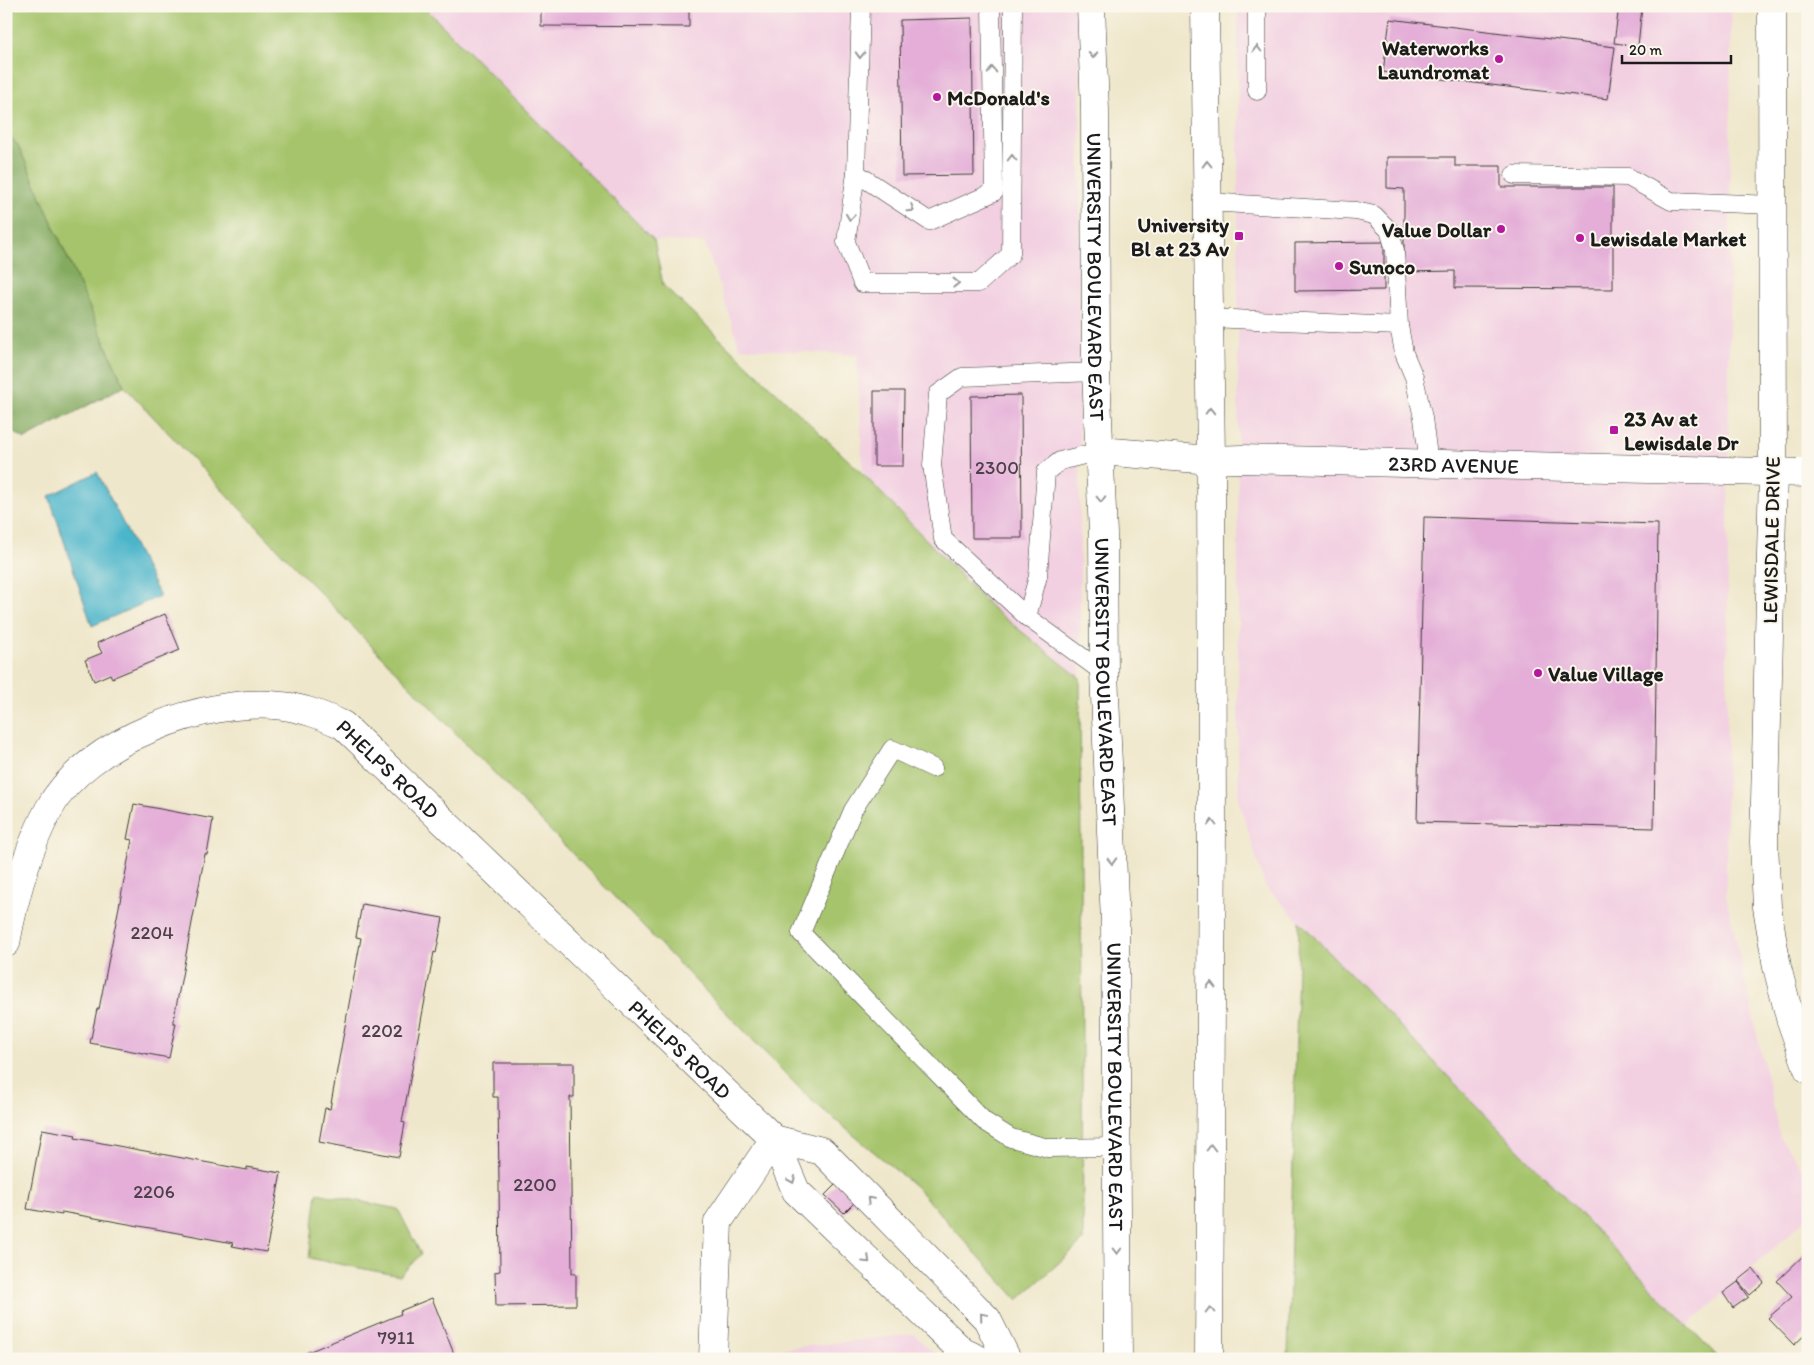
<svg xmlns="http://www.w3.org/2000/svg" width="1814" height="1365" font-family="Itim,sans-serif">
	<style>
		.built { fill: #f2cfe1 }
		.green { fill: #a6c46c; stroke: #617044 }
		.forest { fill: #84aa60; stroke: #50633e }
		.water { fill: #4cb5ca; stroke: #346873 }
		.building { fill: #e4aed8 }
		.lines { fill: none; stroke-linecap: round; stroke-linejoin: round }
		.lane-casing { stroke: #3c3a36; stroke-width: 19 }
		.street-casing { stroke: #3c3a36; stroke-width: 29 }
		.secondary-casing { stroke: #3c3a36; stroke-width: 29 }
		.primary-casing { stroke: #3c3a36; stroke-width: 29 }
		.lane { stroke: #fff; stroke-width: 18 }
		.street { stroke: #fff; stroke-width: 28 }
		.secondary { stroke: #fff; stroke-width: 28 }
		.primary { stroke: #fff; stroke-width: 28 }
		.oneway { stroke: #999 }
		.poi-dot { fill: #b5179e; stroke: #fbf7ec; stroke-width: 2 }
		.labels { text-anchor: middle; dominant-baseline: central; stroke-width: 4; stroke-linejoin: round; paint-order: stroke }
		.number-label { font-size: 19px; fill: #4e404b }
		.poi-label { font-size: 21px; font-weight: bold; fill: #1c1c1c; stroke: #fbf7ec; text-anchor: start }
		.street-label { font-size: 21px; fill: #1c1c1c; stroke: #fbf7ec }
	</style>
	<rect width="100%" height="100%" fill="#fbf7ec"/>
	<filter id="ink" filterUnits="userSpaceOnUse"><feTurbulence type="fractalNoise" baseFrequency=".02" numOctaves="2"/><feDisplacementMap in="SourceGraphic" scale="10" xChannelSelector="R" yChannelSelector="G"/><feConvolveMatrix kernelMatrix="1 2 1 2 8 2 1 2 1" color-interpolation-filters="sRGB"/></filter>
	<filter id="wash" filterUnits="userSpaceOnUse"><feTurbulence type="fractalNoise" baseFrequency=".0096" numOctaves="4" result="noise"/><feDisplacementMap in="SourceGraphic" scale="20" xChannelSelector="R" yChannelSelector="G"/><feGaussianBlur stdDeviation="1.12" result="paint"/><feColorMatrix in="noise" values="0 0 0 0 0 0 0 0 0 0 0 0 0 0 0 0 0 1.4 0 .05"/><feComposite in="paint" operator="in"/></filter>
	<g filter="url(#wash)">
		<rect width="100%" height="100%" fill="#efe7cb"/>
		<!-- built -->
		<g class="built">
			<path d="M419 6H1080V678L992 608 863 474 857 355 740 348 705 243 654 240 497 87Z"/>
			<path d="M1238 6H1686L1731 9 1726 895 1780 1137 1808 1177V1217L1688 1326 1265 886 1238 799Z"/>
			<path d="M914 1334 939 1359H770V1350Z"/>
		</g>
		<!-- green -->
		<g class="green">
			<path d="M6 6H423L654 240 663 285 863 474 992 608 1080 678 1083 1241 1018 1300 916 1187 809 1098 294 566 124 386 18 145 6 134Z"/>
			<path d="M1299 921 1688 1326 1720 1359H1288Z"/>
			<path d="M317 1193 398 1209 421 1254 400 1276 309 1258Z"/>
		</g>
		<!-- forest -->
		<path class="forest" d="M6 134 18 145 124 386 25 439 6 427Z"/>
		<!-- water -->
		<path class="water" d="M97 472 160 596 92 626 49 496Z"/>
		<g id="blocks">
			<!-- building -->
			<g class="building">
				<path d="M541 6H689V27L541 26Z"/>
				<path d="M1619 6 1642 7 1638 46 1614 43Z"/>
				<path d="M972 18 974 175 902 176 900 20Z"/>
				<path d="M1390 19 1615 47 1608 99 1383 72Z"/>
				<path d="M1387 157H1455V166H1501V187H1613V289L1455 288V271L1404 272V189L1387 188Z"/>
				<path d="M1384 242V290L1295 291V243Z"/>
				<path d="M874 391H904L903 466H874Z"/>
				<path d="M1021 395 1022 538H972L971 396Z"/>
				<path d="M1424 517 1658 524 1654 828 1417 822Z"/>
				<path d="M165 614 180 650 112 678 110 674 94 681 85 660 102 653 97 643Z"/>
				<path d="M134 804 213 819 207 855 205 854 173 1023H176L169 1058 90 1043 97 1009H99L132 840 127 839Z"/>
				<path d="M362 904 443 918 436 953 434 952 402 1122 405 1123 399 1157 319 1142 325 1108 330 1109 361 938 356 937Z"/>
				<path d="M493 1063H574V1097H570L572 1273H576V1305L496 1306 495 1272 500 1271 498 1097H493Z"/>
				<path d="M42 1129 76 1135 75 1138 247 1170V1167L281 1173 266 1252 232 1246 233 1243 62 1212V1215L27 1209Z"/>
				<path d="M837 1183 856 1201 844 1213 825 1195Z"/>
				<path d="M1808 1251V1332L1794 1345 1768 1318 1792 1297 1777 1281Z"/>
				<path d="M1753 1269 1764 1283 1750 1295 1738 1281Z"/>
				<path d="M1738 1282 1749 1297 1733 1308 1723 1293Z"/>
				<path d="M432 1298 456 1359H291L401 1314 400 1311Z"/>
			</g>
		</g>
	</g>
	<g filter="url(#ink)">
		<use href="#blocks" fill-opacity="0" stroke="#3c3a36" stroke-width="1"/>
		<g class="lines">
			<!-- lane casing -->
			<g class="lane-casing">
				<g id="lane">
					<path d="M861 6 856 173 846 242 862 283H979L1011 254 1013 6"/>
					<path d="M1257 91V6"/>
					<path d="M856 173 929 221 994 192 991 6"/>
					<path d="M1514 175 1628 177 1671 201 1773 205"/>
					<path d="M1207 202 1356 211 1374 215 1389 230 1395 250 1399 326 1404 353 1414 377 1423 418 1429 464"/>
					<path d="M1209 318 1399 326"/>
					<path d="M1096 372 962 377 938 394 932 465 943 539 1027 617 1104 673"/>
					<path d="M1027 617 1038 576 1046 472 1060 461 1100 451"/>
					<path d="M933 768 892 749 853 810 801 933 984 1121 1011 1138 1048 1148 1116 1147"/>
				</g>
			</g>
			<!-- street casing -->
			<g class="street-casing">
				<g id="street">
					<path d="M1772 6 1773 472 1764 842 1767 907 1777 967 1790 1018 1808 1069"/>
					<path id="s1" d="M6 943C14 899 28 848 49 809 85 741 208 696 282 706 304 708 323 716 343 725L774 1139 796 1191 963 1352 978 1359"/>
					<path d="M774 1139 822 1151 987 1319 1007 1359"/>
					<path d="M713 1359 718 1222 774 1139"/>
				</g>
			</g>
			<!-- secondary casing -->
			<g class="secondary-casing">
				<g id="secondary">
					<path id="s2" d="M1100 451 1211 460 1242 459 1808 473"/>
				</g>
			</g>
			<!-- primary casing -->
			<g class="primary-casing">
				<g id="primary">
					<path id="s3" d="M1091 6 1095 110 1096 372 1103 534 1104 673 1115 922 1118 1359"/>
					<path d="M1205 6 1211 460 1212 825 1209 1359"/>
				</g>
			</g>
			<!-- lane -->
			<use href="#lane" class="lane"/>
			<!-- street -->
			<use href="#street" class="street"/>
			<!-- secondary -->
			<use href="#secondary" class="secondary"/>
			<!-- primary -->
			<use href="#primary" class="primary"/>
		</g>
		<!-- one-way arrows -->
		<defs><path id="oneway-chevron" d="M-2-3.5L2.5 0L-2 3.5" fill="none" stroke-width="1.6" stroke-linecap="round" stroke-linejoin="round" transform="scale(1.25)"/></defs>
		<g class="oneway">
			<use href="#oneway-chevron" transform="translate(1257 49) rotate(-90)"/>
			<use href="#oneway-chevron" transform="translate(860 55) rotate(92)"/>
			<use href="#oneway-chevron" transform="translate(1093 55) rotate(88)"/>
			<use href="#oneway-chevron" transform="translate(992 70) rotate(-91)"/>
			<use href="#oneway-chevron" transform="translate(1012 158) rotate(-90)"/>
			<use href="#oneway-chevron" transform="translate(1207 164) rotate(-91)"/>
			<use href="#oneway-chevron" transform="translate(911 209) rotate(33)"/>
			<use href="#oneway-chevron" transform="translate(850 217) rotate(98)"/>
			<use href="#oneway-chevron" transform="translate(956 283)"/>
			<use href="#oneway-chevron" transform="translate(1210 411) rotate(-91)"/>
			<use href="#oneway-chevron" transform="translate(1101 499) rotate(88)"/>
			<use href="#oneway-chevron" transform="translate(1212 823) rotate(-90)"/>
			<use href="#oneway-chevron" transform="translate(1112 861) rotate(88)"/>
			<use href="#oneway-chevron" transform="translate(1211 985) rotate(-90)"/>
			<use href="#oneway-chevron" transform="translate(1211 1148) rotate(-90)"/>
			<use href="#oneway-chevron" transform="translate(792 1180) rotate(67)"/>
			<use href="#oneway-chevron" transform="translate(870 1200) rotate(-134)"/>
			<use href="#oneway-chevron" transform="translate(1117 1251) rotate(90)"/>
			<use href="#oneway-chevron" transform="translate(867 1260) rotate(44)"/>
			<use href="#oneway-chevron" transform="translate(1210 1310) rotate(-90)"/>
			<use href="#oneway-chevron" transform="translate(983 1316) rotate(-130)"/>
		</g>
	</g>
	<!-- markers -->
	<g class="poi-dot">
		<circle cx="1499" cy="59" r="5"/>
		<circle cx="937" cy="97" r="5"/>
		<circle cx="1501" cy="229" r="5"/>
		<rect x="1234" y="231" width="10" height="10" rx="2.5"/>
		<circle cx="1580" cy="238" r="5"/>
		<circle cx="1339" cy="266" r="5"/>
		<rect x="1609" y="425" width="10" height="10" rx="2.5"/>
		<circle cx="1538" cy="673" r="5"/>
	</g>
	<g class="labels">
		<!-- number labels -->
		<g class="number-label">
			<text x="997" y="467">2300</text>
			<text x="152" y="932">2204</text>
			<text x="382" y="1030">2202</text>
			<text x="535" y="1184">2200</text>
			<text x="154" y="1191">2206</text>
			<text x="396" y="1337">7911</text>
		</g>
		<!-- poi labels -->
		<g class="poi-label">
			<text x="1489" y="47" text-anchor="end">Waterworks<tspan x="1489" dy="24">Laundromat</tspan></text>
			<text x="947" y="97">McDonald's</text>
			<text x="1229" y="224" text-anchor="end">University<tspan x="1229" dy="24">Bl at 23 Av</tspan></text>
			<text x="1491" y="229" text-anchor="end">Value Dollar</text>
			<text x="1590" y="238">Lewisdale Market</text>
			<text x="1349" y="266">Sunoco</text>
			<text x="1624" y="418">23 Av at<tspan x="1624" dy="24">Lewisdale Dr</tspan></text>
			<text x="1548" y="673">Value Village</text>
		</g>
		<!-- street labels -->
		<g class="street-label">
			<text stroke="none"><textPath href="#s3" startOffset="271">UNIVERSITY BOULEVARD EAST</textPath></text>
			<text stroke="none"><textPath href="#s2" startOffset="354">23RD AVENUE</textPath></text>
			<text transform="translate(1771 540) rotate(-89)">LEWISDALE DRIVE</text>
			<text stroke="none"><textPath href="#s3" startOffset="676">UNIVERSITY BOULEVARD EAST</textPath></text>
			<text stroke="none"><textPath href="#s1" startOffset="535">PHELPS ROAD</textPath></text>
			<text stroke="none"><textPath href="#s1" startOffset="940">PHELPS ROAD</textPath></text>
			<text stroke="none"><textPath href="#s3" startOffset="1081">UNIVERSITY BOULEVARD EAST</textPath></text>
		</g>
	</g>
	<!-- margin -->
	<rect width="1814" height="1365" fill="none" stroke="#fbf7ec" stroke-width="25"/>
	<!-- scale -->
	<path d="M1622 55v8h109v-8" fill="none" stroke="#1c1c1c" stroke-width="2.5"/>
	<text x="1629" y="55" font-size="15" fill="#1c1c1c" stroke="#fbf7ec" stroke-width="4" paint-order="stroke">20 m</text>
</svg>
